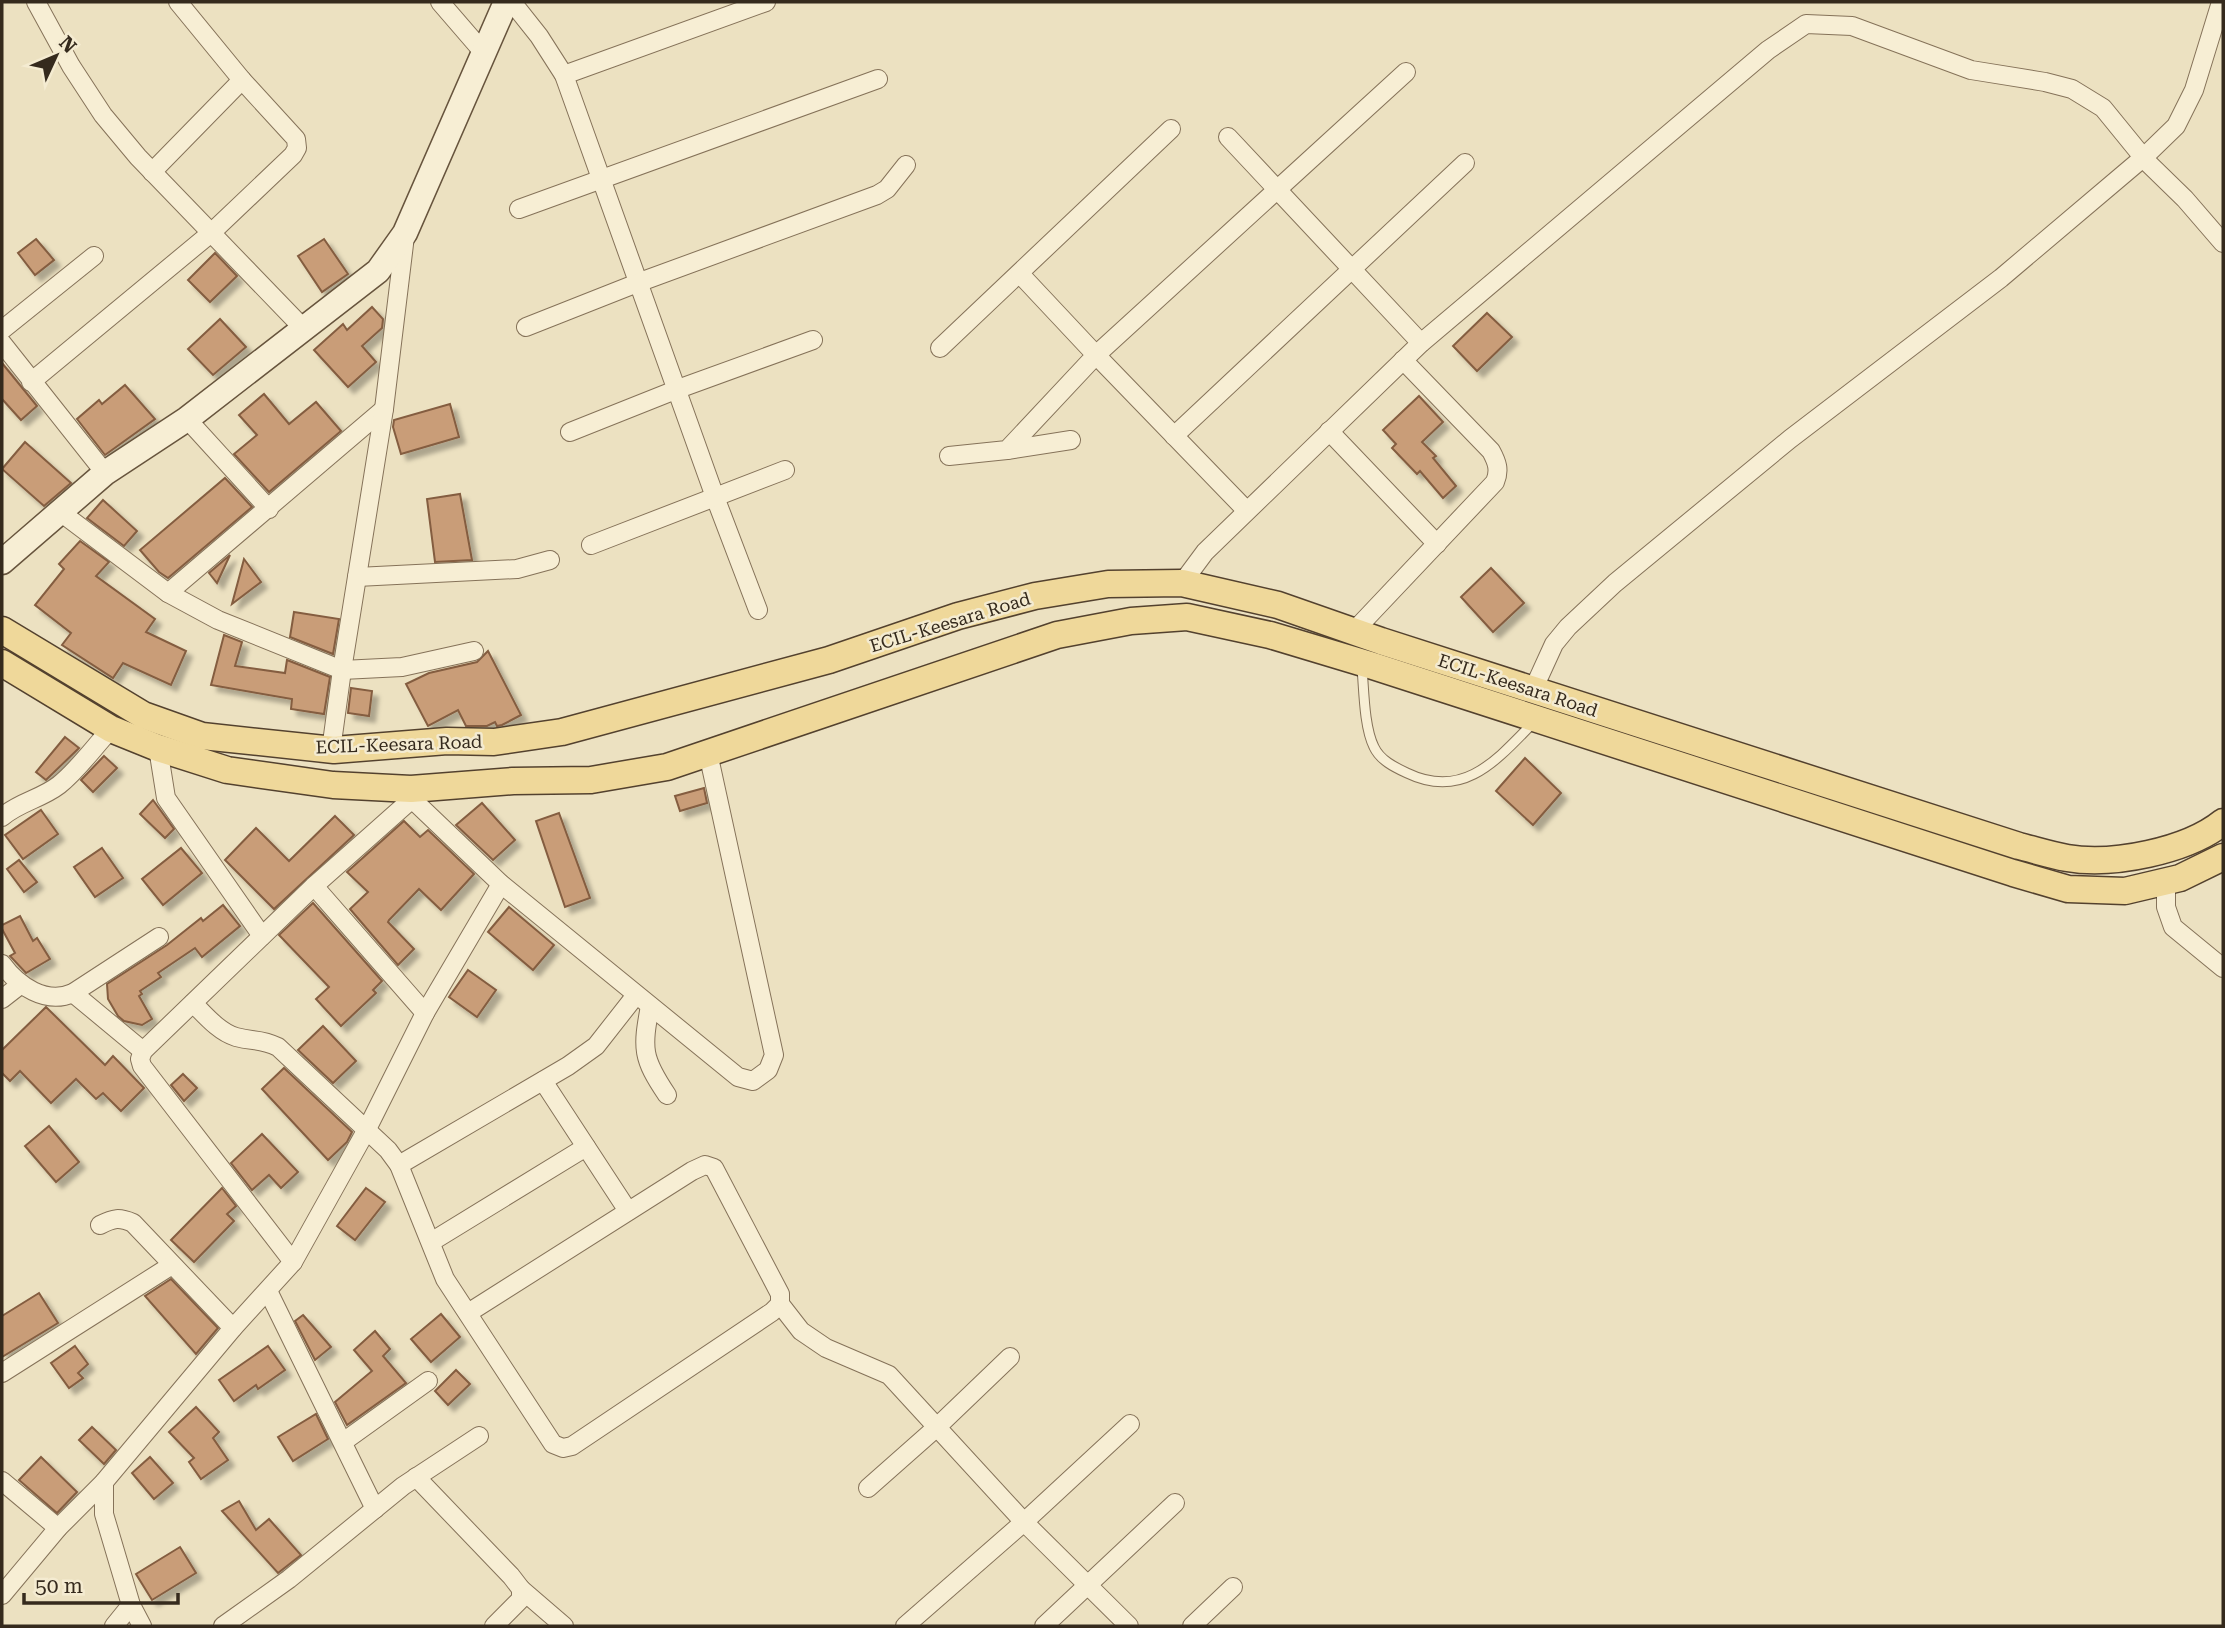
<svg xmlns="http://www.w3.org/2000/svg" width="2225" height="1628" font-family="'Roboto Serif',serif">
	<style>
		.building { fill: #c99d78; stroke: #845d40; stroke-width: 2; filter: url(#shadow) }
		.lines { fill: none; stroke-linecap: round; stroke-linejoin: round }
		.lane-casing { stroke: #857259; stroke-width: 11 }
		.street-casing { stroke: #857259; stroke-width: 20 }
		.secondary-casing { stroke: #67543d; stroke-width: 27 }
		.primary-casing { stroke: #53412e; stroke-width: 29 }
		.lane { stroke: #f7eed4; stroke-width: 9 }
		.street { stroke: #f7eed4; stroke-width: 18 }
		.secondary { stroke: #f7eed4; stroke-width: 24 }
		.primary { stroke: #efd89a; stroke-width: 26 }
		.labels { text-anchor: middle; dominant-baseline: central; stroke-width: 5; stroke-linejoin: round; paint-order: stroke }
		.street-label { font-size: 18px; fill: #352a1d; stroke: #f4ebd1 }
	</style>
	<defs>
		<filter id="shadow"><feDropShadow dx="6" dy="6" stdDeviation="2" flood-color="#0004"/></filter>
	</defs>
	<rect width="100%" height="100%" fill="#ece1c1"/>
	<!-- building -->
	<g class="building">
		<path d="M36 239 54 260 35 275 18 253Z"/>
		<path d="M324 239 348 274 322 292 298 256Z"/>
		<path d="M215 253 237 276 210 302 188 280Z"/>
		<path d="M372 307 383 319 382 328 362 346 376 362 348 387 314 350 343 324 347 330Z"/>
		<path d="M1487 313 1512 337 1477 371 1453 346Z"/>
		<path d="M220 319 246 347 213 375 188 349Z"/>
		<path d="M2 363 37 406 21 420 2 399Z"/>
		<path d="M125 385 155 419 105 455 77 419 99 400 102 404Z"/>
		<path d="M264 394 289 424 316 402 341 431 269 492 234 454 257 435 239 415Z"/>
		<path d="M1419 396 1443 422 1422 442 1436 456 1433 458 1456 486 1443 498 1420 471 1417 474 1392 448 1396 444 1383 430Z"/>
		<path d="M450 404 459 437 401 454 393 427 394 420Z"/>
		<path d="M25 442 71 483 44 506 2 469Z"/>
		<path d="M225 478 252 507 168 578 159 572 140 550Z"/>
		<path d="M460 494 472 560 435 562 427 499Z"/>
		<path d="M103 500 137 531 124 546 87 518Z"/>
		<path d="M80 541 109 562 96 576 155 619 146 632 186 651 171 685 123 663 113 678 62 645 71 633 35 605 64 569 59 564Z"/>
		<path d="M230 555 217 583 209 573Z"/>
		<path d="M244 559 261 582 232 604Z"/>
		<path d="M1491 568 1524 603 1493 632 1461 597Z"/>
		<path d="M294 612 339 619 333 654 290 637Z"/>
		<path d="M224 635 242 642 235 666 285 673 287 660 330 677 324 714 291 709 292 699 211 685Z"/>
		<path d="M488 651 521 715 502 725 497 726 495 722 487 726H466L458 710 428 726 406 684 429 673 477 662Z"/>
		<path d="M351 688 372 691 369 716 348 713Z"/>
		<path d="M65 737 79 748 46 780 36 772Z"/>
		<path d="M104 756 117 768 93 792 81 780Z"/>
		<path d="M1525 758 1561 793 1533 825 1496 791Z"/>
		<path d="M704 788 707 803 680 811 675 796Z"/>
		<path d="M153 800 174 829 165 838 140 814Z"/>
		<path d="M482 803 515 840 493 860 456 825Z"/>
		<path d="M41 810 58 834 23 859 5 835Z"/>
		<path d="M559 813 590 898 565 907 536 821Z"/>
		<path d="M335 816 354 835 274 909 225 860 256 828 289 861Z"/>
		<path d="M404 821 420 837 428 830 474 874 441 910 419 889 389 920 388 922 414 949 398 965 350 909 368 892 347 872Z"/>
		<path d="M102 848 123 878 95 897 74 867Z"/>
		<path d="M181 848 202 873 163 905 142 879Z"/>
		<path d="M19 860 37 882 24 892 7 869Z"/>
		<path d="M313 903 382 981 373 990 376 993 341 1026 316 999 329 987 279 935Z"/>
		<path d="M223 905 240 926 202 957 195 948 158 973 161 977 140 991 142 994 139 996 152 1019 142 1025 124 1021 118 1016 108 999 107 984 167 945 201 918 203 921Z"/>
		<path d="M509 907 554 945 533 970 488 932Z"/>
		<path d="M20 916 33 941 37 938 50 959 26 973 10 956 15 953 2 929V925Z"/>
		<path d="M468 970 496 990 477 1017 449 997Z"/>
		<path d="M46 1007 105 1065 113 1056 144 1088 121 1111 103 1093 96 1099 76 1079 51 1103 20 1071 10 1081 2 1073V1050Z"/>
		<path d="M323 1026 356 1061 333 1083 298 1050Z"/>
		<path d="M284 1068 352 1132 347 1142 328 1160 262 1089Z"/>
		<path d="M183 1074 197 1088 184 1101 171 1085Z"/>
		<path d="M49 1126 79 1162 56 1182 25 1146Z"/>
		<path d="M262 1134 298 1172 281 1188 269 1175 252 1190 231 1163Z"/>
		<path d="M222 1188 236 1206 227 1214 234 1221 194 1262 171 1240Z"/>
		<path d="M366 1188 385 1202 355 1240 337 1226Z"/>
		<path d="M171 1279 218 1328 196 1354 145 1296Z"/>
		<path d="M39 1293 58 1323 2 1357V1316Z"/>
		<path d="M441 1314 460 1337 431 1362 411 1339Z"/>
		<path d="M303 1315 331 1347 315 1360 295 1321Z"/>
		<path d="M375 1331 390 1349 383 1356 406 1383 347 1425 335 1402 372 1371 354 1350Z"/>
		<path d="M75 1346 88 1364 78 1373 83 1378 69 1388 51 1363Z"/>
		<path d="M268 1346 285 1370 258 1389 256 1385 234 1401 219 1380Z"/>
		<path d="M456 1370 470 1384 448 1405 435 1391Z"/>
		<path d="M196 1407 219 1432 213 1438 228 1460 201 1479 189 1462 194 1458 169 1432Z"/>
		<path d="M316 1414 328 1439 293 1461 278 1437Z"/>
		<path d="M92 1427 116 1450 104 1464 79 1440Z"/>
		<path d="M41 1457 77 1492 57 1513 19 1480Z"/>
		<path d="M150 1457 173 1483 154 1499 132 1473Z"/>
		<path d="M239 1501 256 1530 269 1519 301 1555 278 1573 222 1511Z"/>
		<path d="M180 1547 196 1573 152 1600 136 1574Z"/>
	</g>
	<g class="lines">
		<!-- lane casing -->
		<g class="lane-casing">
			<path id="lane" d="M1362 668C1364 690 1364 727 1374 747 1380 760 1394 767 1407 773 1463 800 1496 761 1533 723"/>
		</g>
		<!-- street casing -->
		<g class="street-casing">
			<g id="street">
				<path d="M36 2 71 66 103 115 138 157 304 329"/>
				<path d="M440 2 484 53"/>
				<path d="M512 2 539 36 564 75 715 497 758 610"/>
				<path d="M564 75 766 2"/>
				<path d="M1228 137 1421 343"/>
				<path d="M152 172 242 80"/>
				<path d="M519 209 878 79"/>
				<path d="M526 327 640 282 877 195 887 189 906 165"/>
				<path d="M2 330 94 256"/>
				<path d="M2 343 105 473"/>
				<path d="M940 348 1171 129"/>
				<path d="M31 382 211 233 293 155 297 148 296 139 242 80 178 2"/>
				<path d="M187 419 269 509"/>
				<path d="M1329 431 1437 544"/>
				<path d="M570 432 678 389 813 340"/>
				<path d="M1174 436 1465 163"/>
				<path d="M1007 450 1071 440"/>
				<path d="M949 456 1007 450 1096 355 1020 274"/>
				<path d="M1246 510 1096 355 1406 72"/>
				<path d="M59 511 168 593 218 620 342 670 402 667 474 651"/>
				<path d="M591 545 785 470"/>
				<path d="M357 577 517 569 550 560"/>
				<path d="M1182 583 1205 552 1421 343 1768 50 1806 24 1852 26 1971 70 2045 82 2072 89 2103 108 2147 162 2185 199 2223 243"/>
				<path d="M168 593 384 409"/>
				<path d="M1354 631 1495 482C1500 470 1497 462 1491 451L1403 360"/>
				<path d="M1533 690 1554 644 1568 627 1615 583 1790 439 2001 278 2144 157 2176 126 2194 90 2221 2"/>
				<path d="M158 748 166 798 262 936"/>
				<path d="M331 750 342 670 384 409 405 236"/>
				<path d="M412 799 501 884 738 1077 753 1081 768 1070 774 1055 708 753"/>
				<path d="M2 817C19 802 41 799 59 785 78 770 94 747 111 729"/>
				<path d="M2166 881V907L2173 927 2223 968"/>
				<path d="M314 886 425 1013"/>
				<path d="M2 964C18 986 46 1005 73 993L159 937"/>
				<path d="M73 993 143 1051"/>
				<path d="M2 999 20 985"/>
				<path d="M193 1003C205 1015 219 1032 236 1037 254 1042 260 1038 278 1047L388 1150 399 1165 445 1279 553 1444 563 1448 572 1446 772 1312 780 1304"/>
				<path d="M650 1006C642 1049 642 1058 667 1095"/>
				<path d="M543 1081 628 1211"/>
				<path d="M399 1165 568 1066 596 1046 636 995"/>
				<path d="M100 1225C114 1218 119 1217 133 1223L233 1328"/>
				<path d="M431 1242 586 1147"/>
				<path d="M293 1262 142 1066 140 1059 143 1051 314 886 412 799 411 789"/>
				<path d="M268 1291 375 1509"/>
				<path d="M468 1313 692 1171 705 1165 714 1168 780 1294V1304L801 1331 826 1348 889 1375 1024 1522 1129 1626"/>
				<path d="M2 1373 172 1265"/>
				<path d="M343 1442 428 1381"/>
				<path d="M416 1477 511 1576 521 1589V1599L494 1626"/>
				<path d="M2 1481 58 1528"/>
				<path d="M104 1482V1514L131 1605 142 1626"/>
				<path d="M868 1488 937 1427 1010 1357"/>
				<path d="M521 1589 564 1626"/>
				<path d="M2 1595 58 1528 104 1482 233 1328 293 1262 366 1131 425 1013 501 884"/>
				<path d="M114 1626 131 1605"/>
				<path d="M223 1626 289 1579 403 1486 479 1436"/>
				<path d="M905 1626 1024 1522 1130 1424"/>
				<path d="M1044 1626 1175 1503"/>
				<path d="M1192 1626 1233 1587"/>
			</g>
		</g>
		<!-- secondary casing -->
		<g class="secondary-casing">
			<path id="secondary" d="M2 562 105 473 187 419 378 271 405 233 506 2"/>
		</g>
		<!-- primary casing -->
		<g class="primary-casing">
			<g id="primary">
				<path d="M2 630 143 715 202 736 334 750 447 741 494 742 562 732 829 660 958 616 1035 596 1108 584 1182 583 1278 605 1381 641 2019 846C2035 850 2051 855 2067 858 2112 866 2187 851 2223 822"/>
				<path d="M2 663 111 729 158 748 227 770 333 785 411 789 513 781 591 780 667 767 1057 635 1131 621 1187 617 1270 635 1370 665 2013 873 2068 889 2125 891 2180 878 2223 857"/>
			</g>
		</g>
		<!-- lane -->
		<use href="#lane" class="lane"/>
		<!-- street -->
		<use href="#street" class="street"/>
		<!-- secondary -->
		<use href="#secondary" class="secondary"/>
		<!-- primary -->
		<use href="#primary" class="primary"/>
	</g>
	<g class="labels">
		<!-- street labels -->
		<g class="street-label">
			<text transform="translate(950 622) rotate(-17)">ECIL-Keesara Road</text>
			<text transform="translate(1518 685) rotate(18)">ECIL-Keesara Road</text>
			<text transform="translate(399 744) rotate(-2)">ECIL-Keesara Road</text>
		</g>
	</g>
	<!-- border -->
	<rect width="2225" height="1628" fill="none" stroke="#352a1d" stroke-width="7"/>
	<!-- north arrow -->
	<g transform="translate(56 56) rotate(46)" stroke="#f4ebd1" stroke-width="5" paint-order="stroke">
	<path d="M0-5L12 26L0 18L-12 26Z" fill="#352a1d"/>
	<text y="-10" font-size="19" font-weight="bold" text-anchor="middle" fill="#352a1d">N</text>
	</g>
	<!-- scale -->
	<path d="M24 1593v10h154v-10" fill="none" stroke="#352a1d" stroke-width="3.5"/>
	<text x="35" y="1593" font-size="21" fill="#352a1d" stroke="#f4ebd1" stroke-width="5" paint-order="stroke">50 m</text>
</svg>
